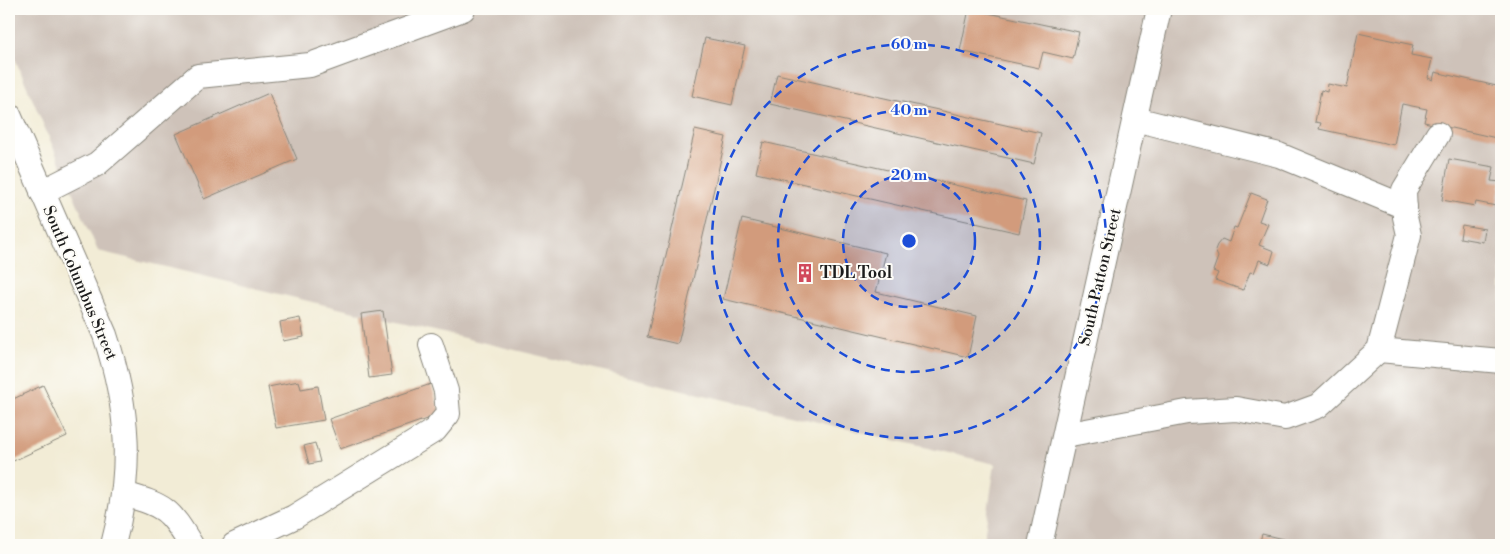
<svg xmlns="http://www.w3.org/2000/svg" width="1510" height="554" font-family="'Libre Bodoni',serif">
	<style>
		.industrial { fill: #cec2b9 }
		.building { fill: #d29b7b }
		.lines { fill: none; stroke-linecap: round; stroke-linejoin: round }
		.minor-casing { stroke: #878479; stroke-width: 26 }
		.minor { stroke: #fff; stroke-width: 24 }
		.ring { fill: none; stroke: #1d4ed8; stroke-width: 2.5; stroke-dasharray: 9 6 }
		.labels { text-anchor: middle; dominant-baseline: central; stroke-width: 4; stroke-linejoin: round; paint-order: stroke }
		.poi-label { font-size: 16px; font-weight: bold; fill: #1c1c1c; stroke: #fdfcf7; text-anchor: start }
		.street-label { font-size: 16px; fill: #1c1c1c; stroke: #fdfcf7 }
		.centre { fill: #1d4ed8; stroke: #fdfcf7; stroke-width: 2.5 }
		.ring-label { font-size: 15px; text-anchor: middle; font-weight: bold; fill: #1d4ed8; stroke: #fdfcf7; stroke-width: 4; stroke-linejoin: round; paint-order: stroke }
	</style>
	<rect width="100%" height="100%" fill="#fdfcf7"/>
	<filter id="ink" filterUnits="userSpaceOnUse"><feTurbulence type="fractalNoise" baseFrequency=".02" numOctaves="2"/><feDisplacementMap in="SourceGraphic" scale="10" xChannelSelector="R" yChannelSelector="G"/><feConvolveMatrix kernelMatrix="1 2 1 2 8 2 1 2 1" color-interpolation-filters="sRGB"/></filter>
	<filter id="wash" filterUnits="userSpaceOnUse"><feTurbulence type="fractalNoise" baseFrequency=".0096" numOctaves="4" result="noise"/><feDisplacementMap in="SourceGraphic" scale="20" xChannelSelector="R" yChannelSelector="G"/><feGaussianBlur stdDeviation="1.12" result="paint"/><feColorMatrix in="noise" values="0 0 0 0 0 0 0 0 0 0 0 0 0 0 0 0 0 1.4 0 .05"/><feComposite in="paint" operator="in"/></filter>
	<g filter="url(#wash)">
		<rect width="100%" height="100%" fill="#f2ecd6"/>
		<!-- industrial -->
		<path class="industrial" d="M9 9H1501V545H983L995 464 98 251 9 45Z"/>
		<g id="blocks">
			<!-- building -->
			<g class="building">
				<path d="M969 9 1079 32 1073 59 1043 52 1039 68 960 51Z"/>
				<path d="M1358 33 1413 45 1411 55 1432 59 1428 78 1433 80 1435 72 1501 87V139L1424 122 1427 109 1402 104 1394 145 1319 129 1321 123 1315 122 1321 90 1327 92 1328 84 1347 88Z"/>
				<path d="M705 38 745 46 732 105 692 96Z"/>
				<path d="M777 74 1041 133 1034 164 770 104Z"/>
				<path d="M269 93 297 159 204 199 176 134Z"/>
				<path d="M695 130 726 137 678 344 647 337Z"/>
				<path d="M763 142 1026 201 1019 233 756 173Z"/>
				<path d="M1449 159 1494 167 1491 181 1501 182 1496 206 1476 202 1475 206 1442 200Z"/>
				<path d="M1251 193 1267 199 1259 221 1268 224 1259 245 1274 251 1270 264 1259 260 1254 273 1250 272 1243 290 1215 280 1218 273 1213 271 1218 257 1215 250 1217 245 1222 239 1229 242 1234 227 1237 228Z"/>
				<path d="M742 219 886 253 876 292 977 316 968 357 723 299Z"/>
				<path d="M1462 225 1485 229 1483 242 1460 238Z"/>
				<path d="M383 311 392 375 369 378 361 314Z"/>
				<path d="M300 318 304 337 283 341 280 322Z"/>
				<path d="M299 381 301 389 318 386 324 420 276 428 268 387Z"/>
				<path d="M431 384 441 414 340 449 329 419Z"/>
				<path d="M43 385 67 436 9 463V401Z"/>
				<path d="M315 443 320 462 309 464 304 446Z"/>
				<path d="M1262 534 1308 545H1259Z"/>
			</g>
		</g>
	</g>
	<g filter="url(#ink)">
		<use href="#blocks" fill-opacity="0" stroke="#878479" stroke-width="1"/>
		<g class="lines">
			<!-- minor casing -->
			<g class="minor-casing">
				<g id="minor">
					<path d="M9 115 105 335C129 408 133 470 113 545"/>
					<path d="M1135 119 1279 155 1405 207"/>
					<path d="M42 192 97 164 198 76 310 65 463 9"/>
					<path d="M1379 350 1501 361"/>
					<path d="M1065 435 1187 412 1236 409 1285 418 1318 406 1379 350 1409 235 1405 217 1404 190 1438 134"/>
					<path d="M124 494C165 506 169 508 191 545"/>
					<path d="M234 545 294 517 435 430 448 414 446 391 431 345"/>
					<path d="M1040 545 1159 9"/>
				</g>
			</g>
			<!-- minor -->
			<use href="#minor" class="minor"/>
		</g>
	</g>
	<!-- distance rings -->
	<circle cx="909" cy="241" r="66" fill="#1d4ed8" fill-opacity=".12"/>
	<g class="ring">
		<circle cx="909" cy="241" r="66"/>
		<circle cx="909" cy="241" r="131"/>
		<circle cx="909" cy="241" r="197"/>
	</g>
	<!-- icons -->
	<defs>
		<g id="building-bare" transform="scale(1.5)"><path d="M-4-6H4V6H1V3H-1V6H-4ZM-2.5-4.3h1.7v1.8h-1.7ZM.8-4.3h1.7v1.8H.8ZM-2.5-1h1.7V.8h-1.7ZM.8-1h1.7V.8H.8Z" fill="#d1495b" stroke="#fdfcf7" stroke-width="2.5" paint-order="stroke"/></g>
	</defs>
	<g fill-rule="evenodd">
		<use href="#building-bare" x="805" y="273"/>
	</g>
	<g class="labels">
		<!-- poi labels -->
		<g class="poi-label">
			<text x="820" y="273">TDL Tool</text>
		</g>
		<!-- street labels -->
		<g class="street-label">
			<text transform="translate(1100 277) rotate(-77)">South Patton Street</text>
			<text transform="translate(80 283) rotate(67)">South Columbus Street</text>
		</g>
	</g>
	<circle cx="909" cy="241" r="8" class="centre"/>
	<g class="ring-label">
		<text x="909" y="49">60 m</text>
		<text x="909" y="115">40 m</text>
		<text x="909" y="180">20 m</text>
	</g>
	<!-- margin -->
	<rect width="1510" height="554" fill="none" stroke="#fdfcf7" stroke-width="30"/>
</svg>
